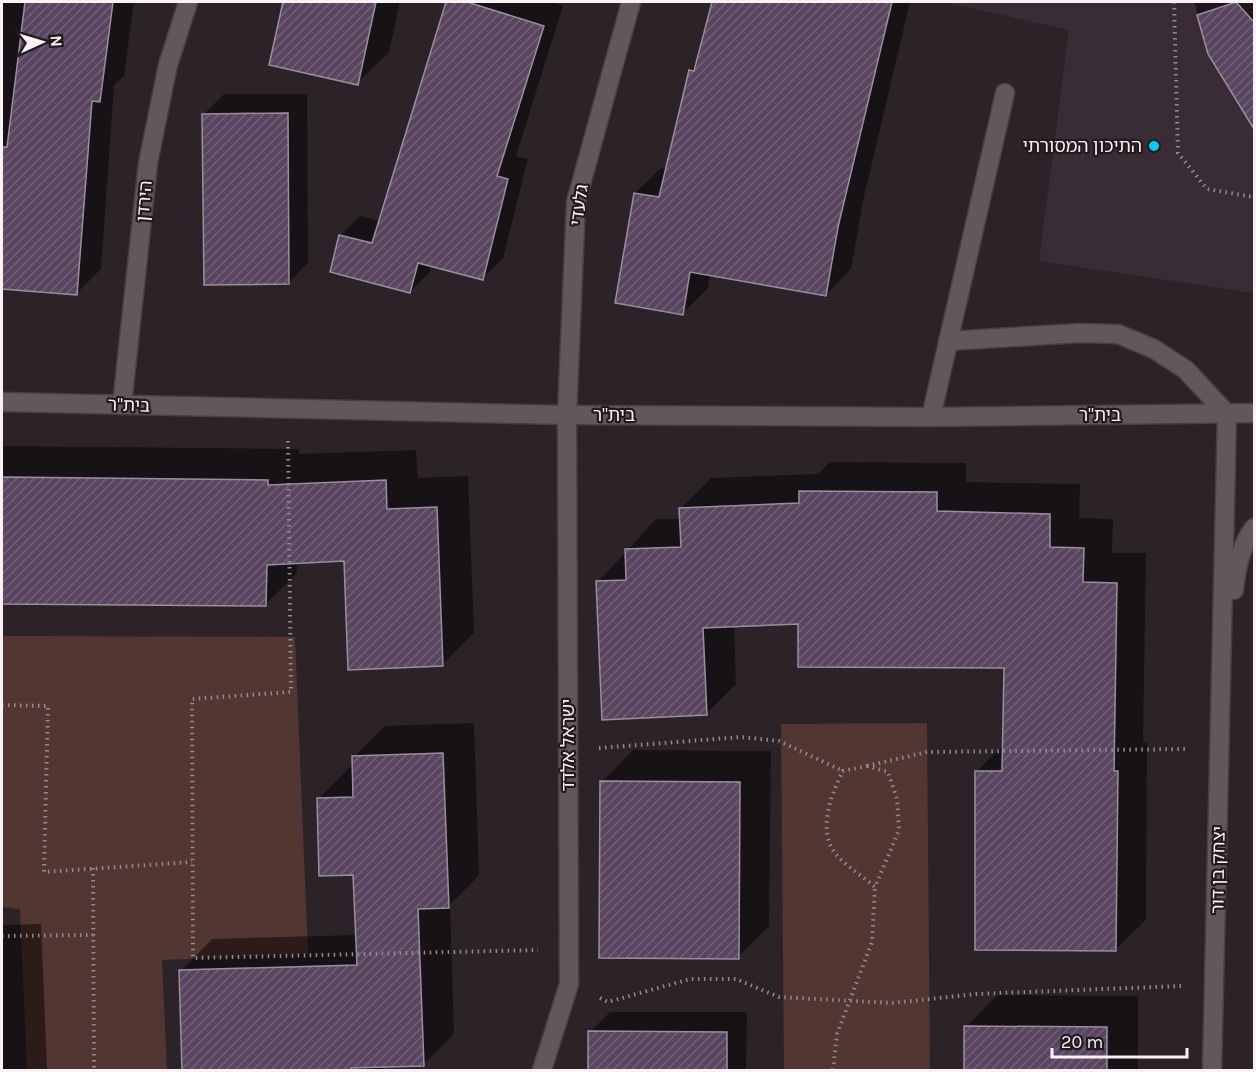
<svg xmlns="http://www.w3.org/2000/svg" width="1256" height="1072" font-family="Karla,'Noto Sans Hebrew',sans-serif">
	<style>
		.built { fill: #3a2c35 }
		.park { fill: #513631 }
		.shadow { fill: #0007 }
		.building { fill: url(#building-hatch); stroke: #98919a; stroke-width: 1.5 }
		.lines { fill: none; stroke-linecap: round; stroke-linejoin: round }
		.service-casing { stroke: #463f43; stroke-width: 21 }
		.minor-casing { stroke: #463f43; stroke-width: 21 }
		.tertiary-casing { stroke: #463f43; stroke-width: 21 }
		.path { stroke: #938c8f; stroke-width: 4; stroke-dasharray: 1.5 4.5; stroke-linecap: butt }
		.service { stroke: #61575d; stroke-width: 18 }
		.minor { stroke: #61575d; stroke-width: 18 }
		.tertiary { stroke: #61575d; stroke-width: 18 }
		.poi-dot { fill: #00cbf8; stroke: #221a1f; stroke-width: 2 }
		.labels { text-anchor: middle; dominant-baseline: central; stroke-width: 4.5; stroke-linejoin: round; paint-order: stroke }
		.poi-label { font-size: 18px; fill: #f8f2f5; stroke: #221a1f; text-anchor: end }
		.street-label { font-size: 18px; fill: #f8f2f5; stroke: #221a1f }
	</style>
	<defs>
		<pattern id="building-hatch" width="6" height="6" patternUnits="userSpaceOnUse" patternTransform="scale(1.5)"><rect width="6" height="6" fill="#594560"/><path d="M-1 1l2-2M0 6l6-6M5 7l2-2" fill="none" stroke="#726077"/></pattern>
	</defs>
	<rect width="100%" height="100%" fill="#2c2328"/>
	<!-- built -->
	<path class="built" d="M945 2H1254V293L1039 261 1069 30Z"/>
	<!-- park -->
	<g class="park">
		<path d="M2 636 295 637 308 954 162 960 167 1070H27L20 909 2 907Z"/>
		<path d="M927 723 930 1070H784L781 724Z"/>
	</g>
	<!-- shadow -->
	<g class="shadow">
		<path d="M2 2H134L124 76 114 85 101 269 77 293 2 287Z"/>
		<path d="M284 2H400L389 52 357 83 271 64Z"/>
		<path d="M448 2H555L563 6 516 156 528 159 503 258 483 278 431 265 430 272 410 292 340 236 360 216 380 221Z"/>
		<path d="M713 2H910L863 201 851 269 826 295 710 274 708 288 683 313 635 193 661 168 667 169 690 70 698 62Z"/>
		<path d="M1194 2H1254V116L1245 111 1210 54Z"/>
		<path d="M224 94H307L308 263 288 283 204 114Z"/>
		<path d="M2 446 299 449V454L416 450 418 478 468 476 474 633 442 665 345 560 297 562V573L266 604 2 602Z"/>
		<path d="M830 462 966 463V482L1080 484 1079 518 1113 519 1112 553H1146L1143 742H1147L1146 920 1116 949 977 771 1004 744 1005 666 800 623 734 625 736 684 707 713 598 582 656 519H681V508L711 478 818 474Z"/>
		<path d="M474 723 479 875 450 905 454 1034 423 1065 383 1066V1070H184L181 971 212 939 357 935 354 873 318 799 350 767H354V757L385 726Z"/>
		<path d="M633 750 771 751 769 926 738 957 602 782Z"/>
		<path d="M41 924 47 1070H2V925Z"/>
		<path d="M997 995 1138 996V1070H965L966 1027Z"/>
		<path d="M610 1012H747L746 1070H590V1032Z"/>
	</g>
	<!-- building -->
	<g class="building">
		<path d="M25 2H113L100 102 92 101 77 295 2 289V147H7Z"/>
		<path d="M283 2H376L358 85 269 65Z"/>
		<path d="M446 2H467L544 26 497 176 508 179 483 280 418 263 410 293 330 272 339 235 372 243Z"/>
		<path d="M712 2H892L838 227 826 296 690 272 683 315 615 303 634 193 659 197 689 70 694 71Z"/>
		<path d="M1236 2 1254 22V129L1208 54 1197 15Z"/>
		<path d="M288 113 289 284 204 285 202 114Z"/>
		<path d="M2 477 268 480V485L386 480 387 509 437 507 443 666 348 670 344 561 267 565 266 606 2 604Z"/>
		<path d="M799 491 937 492V511L1050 514V547L1084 548 1083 582 1117 583 1114 771H1118L1116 951 975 950V771H1002L1004 668 798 667V624L703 628 707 715 602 720 596 581 626 580 625 549 681 547 679 508 799 503Z"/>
		<path d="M443 753 449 908 418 909 424 1066 351 1068V1071H182L179 970 357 965 353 875 319 876 317 798 353 797 352 756Z"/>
		<path d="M600 781 740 782 739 959 599 958Z"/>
		<path d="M964 1026 1107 1027V1071H964Z"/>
		<path d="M588 1031 727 1032V1071H588Z"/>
	</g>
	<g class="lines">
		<!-- service casing -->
		<g class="service-casing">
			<g id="service">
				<path d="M948 341 1080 333 1118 334 1154 349 1186 370 1227 414"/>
				<path d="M931 417 1005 93"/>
			</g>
		</g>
		<!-- minor casing -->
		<g class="minor-casing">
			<g id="minor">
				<path d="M122 405 148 163 168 65 188 2"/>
				<path d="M1234 590C1236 569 1241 545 1254 528"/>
				<path d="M542 1070 569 984 567 415 576 202 631 2"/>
				<path d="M1212 1070 1227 414"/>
			</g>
		</g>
		<!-- tertiary casing -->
		<g class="tertiary-casing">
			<path id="tertiary" d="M2 402 567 415 931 417 1254 413"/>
		</g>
		<!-- path -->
		<g class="path">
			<path d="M1174 2 1178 153 1207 189 1254 197"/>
			<path d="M288 441 291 692 192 699 193 958 538 950"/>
			<path d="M2 705 48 706 44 872 192 862"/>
			<path d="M599 748 741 737 779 741 843 771"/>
			<path d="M867 766 927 752 1188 749"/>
			<path d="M867 766 888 772 897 799 899 830 875 887C863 876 845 866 835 853 817 830 832 792 843 771Z"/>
			<path d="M93 868 94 1070"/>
			<path d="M2 936 93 935"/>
			<path d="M600 998 608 1002 690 979H736L779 997 892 1003 976 994 1181 986"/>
			<path d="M833 1070 837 1034 872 942 875 887"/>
		</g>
		<!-- service -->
		<use href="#service" class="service"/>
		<!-- minor -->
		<use href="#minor" class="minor"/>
		<!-- tertiary -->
		<use href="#tertiary" class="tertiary"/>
	</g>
	<!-- markers -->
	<circle class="poi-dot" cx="1154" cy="146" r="6"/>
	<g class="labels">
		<!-- poi labels -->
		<g class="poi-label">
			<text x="1142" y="146">התיכון המסורתי</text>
		</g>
		<!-- street labels -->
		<g class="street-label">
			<text transform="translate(144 201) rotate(-85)">הירדן</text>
			<text transform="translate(579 205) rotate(-82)">גלעדי</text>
			<text transform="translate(129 405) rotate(2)">בית"ר</text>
			<text x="614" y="415">בית"ר</text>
			<text x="1100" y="415">בית"ר</text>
			<text transform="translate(568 745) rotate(-90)">ישראל אלדד</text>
			<text transform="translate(1218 870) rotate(-89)">יצחק בן דור</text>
		</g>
	</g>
	<!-- border -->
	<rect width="1256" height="1072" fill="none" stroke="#f8f2f5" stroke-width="6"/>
	<!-- north arrow -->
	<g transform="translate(42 42) rotate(86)" stroke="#221a1f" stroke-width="4.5" paint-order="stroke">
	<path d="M0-4.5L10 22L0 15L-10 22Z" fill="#f8f2f5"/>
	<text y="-9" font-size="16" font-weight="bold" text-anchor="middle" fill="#f8f2f5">N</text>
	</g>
	<!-- scale -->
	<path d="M1052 1048v9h135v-9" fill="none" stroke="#f8f2f5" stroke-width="3"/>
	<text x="1061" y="1048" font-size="18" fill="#f8f2f5" stroke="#221a1f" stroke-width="4.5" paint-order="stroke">20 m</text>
</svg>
